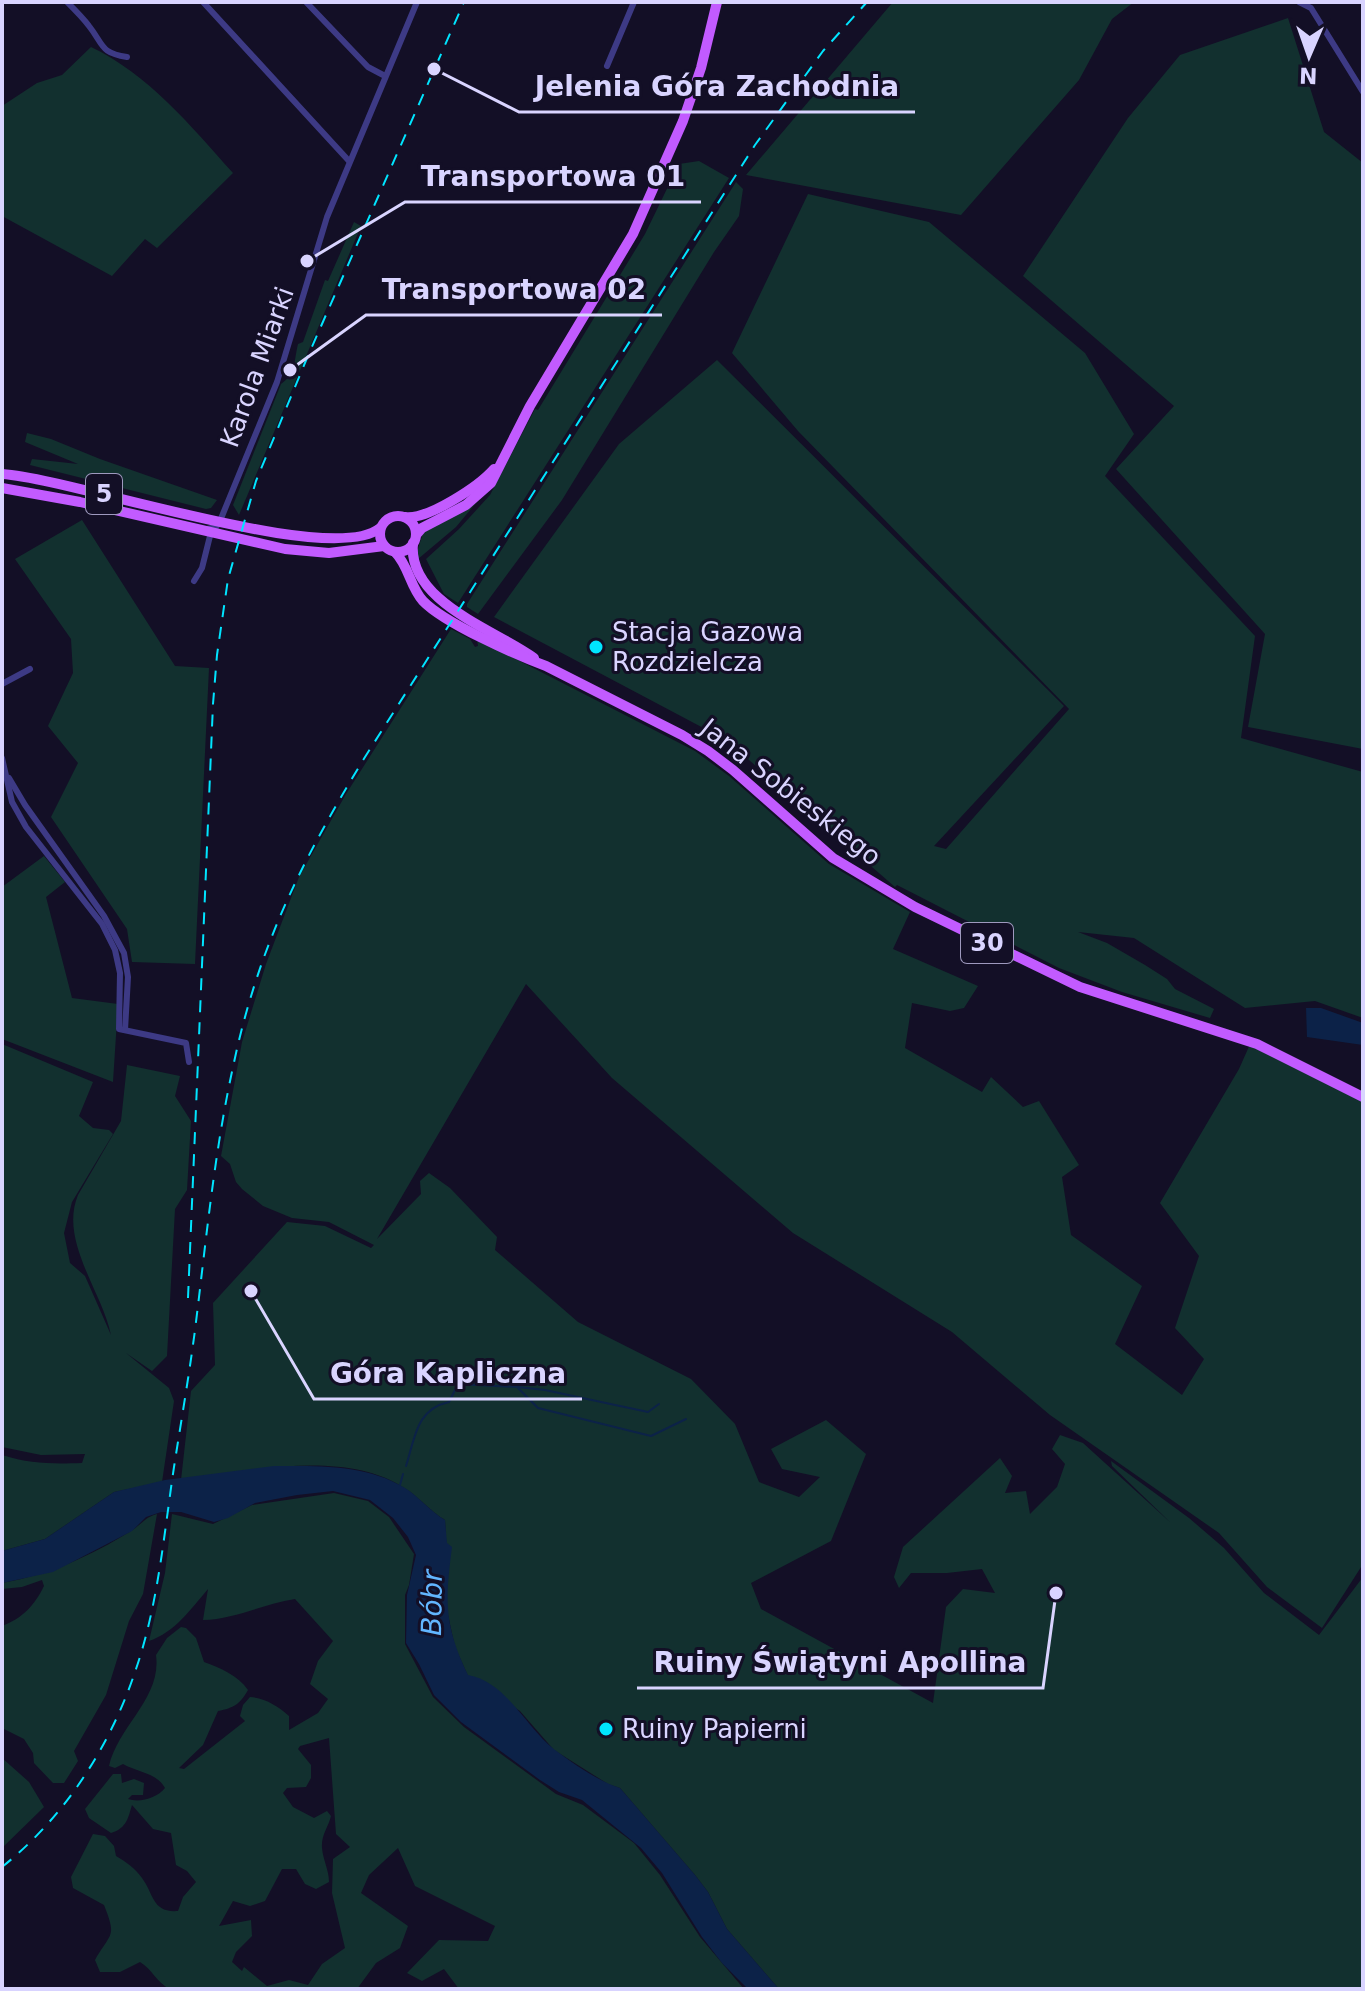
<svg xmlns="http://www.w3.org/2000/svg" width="1365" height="1991" font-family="'DejaVu Sans',sans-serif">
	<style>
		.green { fill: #12302f; fill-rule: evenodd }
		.water { fill: #0c2248 }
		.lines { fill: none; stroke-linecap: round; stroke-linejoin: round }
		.stream { stroke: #0c2248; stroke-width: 2 }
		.minor { stroke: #3d3a85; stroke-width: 6 }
		.primary { stroke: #c25bff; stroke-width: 10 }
		.rail { stroke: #00e5ff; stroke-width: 2; stroke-dasharray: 12 10; stroke-linecap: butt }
		.poi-dot { fill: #00e5ff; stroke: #130f26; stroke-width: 3 }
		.labels { text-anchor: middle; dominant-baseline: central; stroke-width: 6; stroke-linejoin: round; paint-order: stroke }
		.shield { fill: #130f26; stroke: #9e99be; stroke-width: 2 }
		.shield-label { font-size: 24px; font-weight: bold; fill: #d9d4ff }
		.street-label { font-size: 26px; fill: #d9d4ff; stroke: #130f26 }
		.poi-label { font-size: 26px; fill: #d9d4ff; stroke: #130f26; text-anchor: start }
		.water-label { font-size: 28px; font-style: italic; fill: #62b6ff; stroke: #130f26 }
		.leader { fill: none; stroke: #d9d4ff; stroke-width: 3 }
		.callout-dot { fill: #d9d4ff; stroke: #130f26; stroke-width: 3 }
		.callout-label { font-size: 28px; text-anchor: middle; font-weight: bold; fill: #d9d4ff; stroke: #130f26; stroke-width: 6; stroke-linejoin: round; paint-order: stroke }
	</style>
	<rect width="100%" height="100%" fill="#130f26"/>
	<!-- green -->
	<g class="green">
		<path d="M893 2H1134L1112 19 1079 80 961 215 746 175Z"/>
		<path d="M1288 18 1324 132 1363 163V749L1248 727 1265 634 1116 469 1174 406 1023 276 1128 118 1180 55Z"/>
		<path d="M91 47C148 74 191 126 233 173L157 248 145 239 112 276 2 216V106L37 83 62 75Z"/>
		<path d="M699 161 729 178 458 603 444 594 426 559 459 529 490 495 535 409 538 410 645 234 679 164Z"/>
		<path d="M736 182 743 189 739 216 714 252 562 500 478 614 467 607V604Z"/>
		<path d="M808 194 929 222 1085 353 1134 434 1105 476 1255 636 1241 738 1363 772V1018L1315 1001 1245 1008 1134 938 1078 932 1107 943 1145 965 1167 979 1175 989 1214 1009 1210 1018 1122 992 1059 968 897 885 895 887 726 740 494 617 619 444 717 360 1064 706 934 846 946 849 1069 709 798 431 732 353Z"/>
		<path d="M354 222 361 226 239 515 233 505 281 384C296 374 294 360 298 344L303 342 325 280 328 281Z"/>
		<path d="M27 433 51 439 100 459 217 500 211 508 206 509 30 465 32 459 78 464 25 442Z"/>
		<path d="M480 498 456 527 418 559 417 552 423 533Z"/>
		<path d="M82 520 175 666 209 668 195 964 132 962 127 929 51 817 78 763 48 726 73 673 71 639 15 559Z"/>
		<path d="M451 629 470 639 475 647 478 646 477 639 695 751 729 776 829 864 910 912 893 949 978 986 964 1008 950 1011 912 1003 905 1048 982 1092 991 1077 1023 1107 1039 1101 1079 1165 1062 1177 1071 1235 1142 1286 1115 1344 1182 1395 1204 1359 1175 1328 1199 1256 1160 1203 1239 1069 1251 1042 1363 1097V1564L1322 1628 1267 1587 1219 1533 1050 1415 952 1332 793 1233 612 1078 526 984 377 1239 421 1194 420 1181 429 1173 450 1188 497 1237 495 1250 578 1322 691 1379 735 1424 759 1482 799 1497 820 1477 782 1469 771 1449 826 1420 866 1454 831 1541 751 1583 761 1609 933 1703 946 1607 963 1589 995 1593 982 1569 947 1573H911L899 1588 894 1577 903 1547 1000 1458 1012 1476 1005 1493 1026 1491 1030 1514 1057 1487 1065 1464 1052 1449 1060 1435 1083 1443 1171 1523 1112 1466 1111 1461 1189 1518 1224 1548 1264 1593 1319 1635 1363 1577V1989H779L727 1929 708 1892 695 1875 620 1788 608 1784 554 1750 520 1711 468 1676 455 1647 446 1606 448 1573 445 1520C430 1511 420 1498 406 1489 346 1448 248 1471 181 1480L191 1391 215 1365 213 1303 287 1222 325 1226 371 1248 374 1245 329 1222 292 1218 263 1206 242 1189 236 1182 230 1164 221 1156 242 1042 266 964 299 877 346 794Z"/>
		<path d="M44 856 65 882 46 897 72 998 118 1004 113 1082 2 1039V887Z"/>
		<path d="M2 1044 93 1082 79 1116 93 1128 109 1130 113 1134 72 1202 64 1233 70 1263 85 1276 111 1335C102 1291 59 1241 78 1195L121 1121 127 1065 180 1076 175 1096 191 1121 187 1190 175 1209 167 1356 152 1371 126 1353 169 1388 174 1401 162 1482 114 1492 45 1539 2 1551V1455C31 1464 52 1464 82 1463L85 1454 41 1455 2 1447Z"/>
		<path d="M334 1493 368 1501 389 1517 414 1554 409 1585 405 1595V1644L433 1697 464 1727 556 1794 583 1805 634 1843 660 1875 700 1937 744 1989H459L444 1969 422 1981 407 1973 439 1940 488 1941 495 1926 415 1886 398 1848 369 1875 361 1893 408 1926 400 1948 376 1963 357 1989H170C157 1983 152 1969 140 1962L120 1972H100L95 1960C111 1932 117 1938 104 1905L73 1888 71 1877 93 1834 105 1836 114 1846 116 1856C126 1862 135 1868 142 1878 154 1894 152 1913 178 1911L183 1897 196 1882 187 1871 176 1865 171 1833 153 1829 132 1805C128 1818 127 1828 111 1833L89 1818 85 1809 113 1774H121L122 1783 134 1779 144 1783 143 1795H132L128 1799C140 1803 157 1798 165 1788 157 1773 137 1772 123 1764L115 1768 109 1766C118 1726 162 1698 156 1655L167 1638 181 1627 186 1628 196 1638 204 1662C220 1668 238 1675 248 1690 240 1704 234 1708 218 1711L203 1745 179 1768 184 1769 245 1721 240 1716 243 1705 250 1697C265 1698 278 1706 289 1716V1730L318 1713 328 1699 310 1684 318 1661 333 1641 295 1599C263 1604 235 1619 203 1620L208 1589C190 1610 175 1632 149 1641L165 1573 172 1514 213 1524 252 1505ZM329 1738 336 1834 350 1847 333 1859 332 1893 345 1948 322 1964 308 1985 289 1980 267 1986 244 1967 242 1971 232 1962 236 1952 252 1936 251 1920 219 1926 233 1901 250 1906 265 1901 282 1869H296L305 1884 316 1889 329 1882C329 1870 323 1860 322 1848 321 1835 328 1828 331 1816L327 1811 314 1818 293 1807 283 1793 287 1788 306 1787 311 1778V1765L298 1749 300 1746Z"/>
		<path d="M157 1514 143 1594 129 1621 106 1695 74 1751 78 1761 64 1783H53L34 1763 33 1753 24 1739 2 1728V1626C23 1618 34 1606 44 1586L42 1580 22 1587 2 1589V1583C48 1575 91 1556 131 1531 141 1525 145 1517 157 1514Z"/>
		<path d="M2 1758 29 1782 44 1807 2 1848Z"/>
	</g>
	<!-- water -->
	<g class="water">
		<path d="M1306 1008H1321L1363 1023V1045L1307 1037Z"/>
		<path d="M274 1466C317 1466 366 1464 405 1488 419 1497 430 1511 445 1520L447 1543 452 1547C445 1601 444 1625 468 1675 507 1682 526 1728 555 1750 574 1764 598 1781 620 1788L695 1875 708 1892 727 1929 779 1989H748L722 1963 702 1937 662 1873 641 1848 582 1800 559 1792 540 1780 461 1722 434 1695 419 1664 406 1643 407 1595 416 1555 408 1537 393 1518 370 1500 333 1491 297 1495 255 1503 228 1518 214 1522 181 1512H161L146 1517 132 1531 53 1572 2 1583V1551L45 1539 114 1492 165 1480Z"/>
	</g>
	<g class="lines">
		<!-- stream -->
		<g class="stream">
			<path d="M518 1387 545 1390 648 1412 659 1404"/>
			<path d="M406 1466C415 1438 416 1409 449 1402L458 1384 517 1387 538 1408 651 1436 686 1419"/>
			<path d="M400 1485 403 1474"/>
		</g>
		<!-- minor -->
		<g class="minor">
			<path d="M67 2C75 10 83 18 89 26 104 45 100 53 127 57"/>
			<path d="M203 2 349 161"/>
			<path d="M306 2 368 67 385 76"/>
			<path d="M1299 2 1311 8 1363 92"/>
			<path d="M607 66 634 2"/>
			<path d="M207 529 216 527 220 521 277 382 327 217 417 2"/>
			<path d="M194 581 202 568 211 532"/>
			<path d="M2 684 30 669"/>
			<path d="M2 758 12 802 26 827 102 924 115 950 120 973 119 1029 186 1043 189 1062"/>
			<path d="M9 778 25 805 104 916 124 953 128 977 125 1030"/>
		</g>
		<!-- primary -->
		<g class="primary">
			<path d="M2 474C76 479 331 568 380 528"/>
			<path d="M2 488 80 502 285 549 329 553 384 546"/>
			<circle cx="398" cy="534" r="18"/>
			<path d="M405 517C428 520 479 486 494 469"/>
			<path d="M416 535 422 528 466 505 491 483 530 406 633 234 683 121 701 68 717 2"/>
			<path d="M413 543C407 602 496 630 534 658"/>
			<path d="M395 552C409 566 410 587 423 601 444 623 516 655 546 666L682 735 708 751 733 770 833 858 915 907 1080 987 1257 1044 1363 1097"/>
		</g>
		<!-- rail -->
		<g class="rail">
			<path d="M188 1298 213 704 217 655 228 579 256 481 307 358 464 2"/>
			<path d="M2 1867C65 1817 111 1745 136 1669 158 1605 164 1534 174 1467 181 1422 189 1376 195 1330 206 1242 214 1154 233 1067 258 947 302 860 365 757L755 145 823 51 867 2"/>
		</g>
	</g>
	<!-- markers -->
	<g class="poi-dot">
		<circle cx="596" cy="647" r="8"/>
		<circle cx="606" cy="1729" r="8"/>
	</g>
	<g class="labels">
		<!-- shield labels -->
		<g class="shield">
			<rect x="86" y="474" width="36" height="40" rx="6"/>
			<rect x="961" y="923" width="52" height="40" rx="6"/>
		</g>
		<g class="shield-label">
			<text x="104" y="494">5</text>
			<text x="987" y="943">30</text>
		</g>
		<!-- street labels -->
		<g class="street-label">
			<text transform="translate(257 367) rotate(-70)">Karola Miarki</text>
			<text transform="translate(791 792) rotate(38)">Jana Sobieskiego</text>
		</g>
		<!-- poi labels -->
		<g class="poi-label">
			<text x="612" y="632">Stacja Gazowa<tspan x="612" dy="30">Rozdzielcza</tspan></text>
			<text x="622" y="1729">Ruiny Papierni</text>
		</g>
		<!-- water labels -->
		<g class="water-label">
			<text transform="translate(432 1603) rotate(-89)">Bóbr</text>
		</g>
	</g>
	<!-- callouts -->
	<path class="leader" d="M434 69L519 112H915M307 261L405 202H701M290 370L366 315H662M251 1291L314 1399H582M1056 1593L1043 1688H637"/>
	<g class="callout-dot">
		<circle cx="434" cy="69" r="8"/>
		<circle cx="307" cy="261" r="8"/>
		<circle cx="290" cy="370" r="8"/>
		<circle cx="251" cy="1291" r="8"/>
		<circle cx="1056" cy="1593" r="8"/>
	</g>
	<g class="callout-label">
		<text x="717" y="96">Jelenia Góra Zachodnia</text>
		<text x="553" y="186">Transportowa 01</text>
		<text x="514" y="299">Transportowa 02</text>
		<text x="448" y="1383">Góra Kapliczna</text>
		<text x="840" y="1672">Ruiny Świątyni Apollina</text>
	</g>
	<!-- border -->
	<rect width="1365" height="1991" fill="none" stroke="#d9d4ff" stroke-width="8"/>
	<!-- north arrow -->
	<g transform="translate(1309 56) rotate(182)" stroke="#130f26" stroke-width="6" paint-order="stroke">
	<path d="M0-6L14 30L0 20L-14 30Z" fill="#d9d4ff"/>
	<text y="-12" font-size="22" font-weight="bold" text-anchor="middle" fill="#d9d4ff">N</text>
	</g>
</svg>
